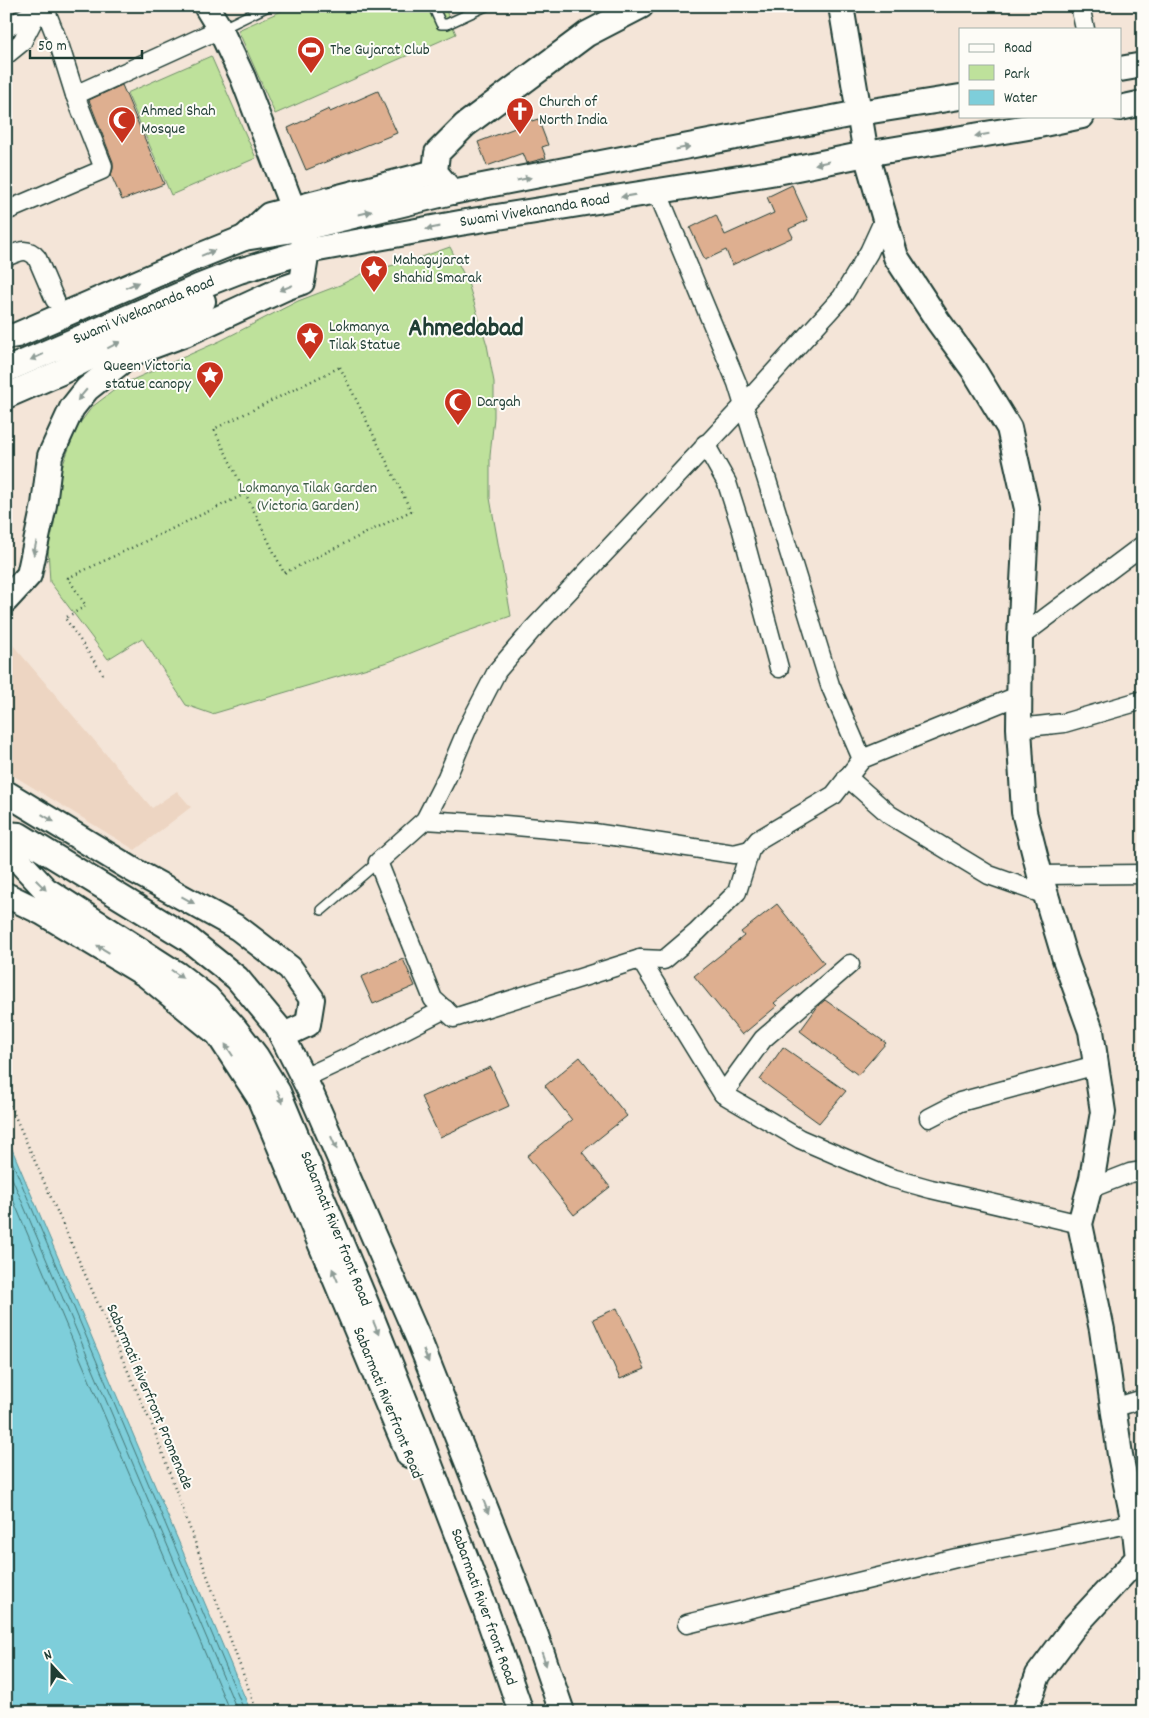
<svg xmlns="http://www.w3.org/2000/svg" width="1149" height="1718" font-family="Dekko,sans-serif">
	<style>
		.built { fill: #edd5c2 }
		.green { fill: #bee19b; stroke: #6e8f68 }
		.water { fill: #7eceda; stroke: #589498 }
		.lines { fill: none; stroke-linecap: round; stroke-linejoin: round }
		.shore { stroke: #457776; stroke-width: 1 }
		.building { fill: #deaf90; stroke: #1f3d34 }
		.lane-casing { stroke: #1f3d34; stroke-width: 12 }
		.street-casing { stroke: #1f3d34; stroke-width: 21 }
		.secondary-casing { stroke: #1f3d34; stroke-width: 28 }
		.path { stroke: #1f3d34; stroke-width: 2.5; stroke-dasharray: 1 4; stroke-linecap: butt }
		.lane { stroke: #fdfcf7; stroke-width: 9 }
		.street { stroke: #fdfcf7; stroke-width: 18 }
		.secondary { stroke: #fdfcf7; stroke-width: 24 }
		.oneway { fill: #8e9c96 }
		.labels { text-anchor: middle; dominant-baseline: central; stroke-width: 4; stroke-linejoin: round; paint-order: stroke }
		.poi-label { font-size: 16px; fill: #1f3d34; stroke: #fdfcf7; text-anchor: start }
		.street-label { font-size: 16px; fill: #1f3d34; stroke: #fdfcf7 }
		.park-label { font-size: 16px; fill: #3f5e49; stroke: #fdfcf7 }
		.town-label { font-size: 26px; font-weight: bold; fill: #1f3d34; stroke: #fdfcf7 }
	</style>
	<rect width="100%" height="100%" fill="#f4e5d8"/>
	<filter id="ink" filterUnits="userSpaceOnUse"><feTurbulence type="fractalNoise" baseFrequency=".02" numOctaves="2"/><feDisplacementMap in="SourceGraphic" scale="10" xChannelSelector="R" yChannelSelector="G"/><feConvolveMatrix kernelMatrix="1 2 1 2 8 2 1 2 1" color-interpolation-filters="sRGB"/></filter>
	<g filter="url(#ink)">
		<!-- built -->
		<path class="built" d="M6 637 152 808 177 791 191 807 135 850 6 771Z"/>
		<!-- green -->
		<g class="green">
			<path d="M293 6H444L456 34 275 114 238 30Z"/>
			<path d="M211 56 256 158 171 195 127 93Z"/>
			<path d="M450 247 468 283 487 345 494 382V417L490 456V498L511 616 448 638 391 661 212 714 186 705 142 638 108 659 50 582 48 548 62 467 77 427 92 407 121 385 220 341 298 301 340 285 364 273 416 259Z"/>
		</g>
		<!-- water -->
		<path class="water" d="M6 1135 251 1712H6Z"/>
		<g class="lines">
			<!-- shore -->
			<g class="shore">
				<path d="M6 1147 245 1712"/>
				<path d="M6 1164 238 1712"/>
				<path d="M6 1183 230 1712"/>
			</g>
		</g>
		<!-- building -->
		<g class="building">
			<path d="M122 85 164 184 122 200 111 175 113 169V162L89 100Z"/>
			<path d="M378 91 397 133 306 170 288 128 329 109 330 112Z"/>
			<path d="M529 113 532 121 538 119 548 145 542 147 546 158 527 163 523 153 487 166 478 142 515 128 512 120Z"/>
			<path d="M792 185 808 220 789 229 793 237 732 265 726 250 705 260 690 228 716 215 725 235 774 213 767 197Z"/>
			<path d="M777 904 824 963 774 1003 777 1006 742 1035 694 976 744 936 741 932Z"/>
			<path d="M403 959 415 986 373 1004 361 977Z"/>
			<path d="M825 1000 886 1043 858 1075 800 1031 818 1006Z"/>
			<path d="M783 1047 846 1091 819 1123 760 1080Z"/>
			<path d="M580 1057 627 1116 582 1152 610 1187 574 1215 527 1156 572 1120 545 1086Z"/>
			<path d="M491 1067 509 1106 440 1137 421 1097Z"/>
			<path d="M617 1308 645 1369 620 1379 593 1319Z"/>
		</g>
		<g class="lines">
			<!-- lane casing -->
			<g class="lane-casing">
				<g id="lane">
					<path d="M433 6 441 24H447L486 6"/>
					<path d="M221 29 268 6"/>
					<path d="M322 910 378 862"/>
				</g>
			</g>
			<!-- street casing -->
			<g class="street-casing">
				<g id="street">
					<path d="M1080 6 1085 29"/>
					<path d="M6 28 38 10"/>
					<path d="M6 55 22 42 38 11"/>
					<path d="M75 95 220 29"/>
					<path d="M657 191 737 383 830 685 862 759 1020 695"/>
					<path d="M6 211 102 170 103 166 75 95 60 47 44 6"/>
					<path d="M6 257C18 252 27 246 37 258L55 300"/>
					<path d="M705 444 727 483 741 527 779 668"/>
					<path d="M1020 637 1143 545"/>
					<path d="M1019 728 1064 723 1143 700"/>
					<path d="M862 759 834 795 758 840 750 850 737 892 697 932 664 960 640 959 454 1018 433 999 378 862 425 820 447 777 468 727 497 671 532 630 745 404 842 297 869 252 885 217"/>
					<path d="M847 777 890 815 989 875 1046 895"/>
					<path d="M425 820 505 825 594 833 734 854 750 850"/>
					<path d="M1040 875 1143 874"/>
					<path d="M640 959 723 1094 763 1039 850 964"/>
					<path d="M304 1078 375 1045 445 1009"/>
					<path d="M723 1094 800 1139 888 1177 931 1189 1080 1224"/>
					<path d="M929 1118 960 1102 1096 1065"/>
					<path d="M1089 1189 1130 1173 1143 1171"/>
					<path d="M1113 1408 1143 1399"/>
					<path d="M687 1624 956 1558 1134 1523"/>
				</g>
			</g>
			<!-- secondary casing -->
			<g class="secondary-casing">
				<g id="secondary">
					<path d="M841 6 866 154 896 257 938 321 973 369 1009 428 1027 509 1020 637 1019 728 1024 812 1040 875 1065 959 1091 1031 1103 1112 1092 1178 1080 1224 1102 1330 1120 1455 1134 1523 1138 1558 1073 1628 1038 1675 1025 1712"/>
					<path d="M1120 69 1143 65"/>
					<path d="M1120 108 1143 103"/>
					<path d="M452 192 435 172 437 153 465 125 587 34 641 6"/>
					<path d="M244 238 269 215 435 172"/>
					<path d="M6 337 17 335 192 259 244 238 299 229 452 192 859 113 960 97"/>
					<path d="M6 370 198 287 239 271 307 251 460 223 777 172 866 154 1034 126 1082 116"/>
					<path d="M6 396 59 373 203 301"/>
					<path d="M6 600 29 575 44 505 50 456 72 408 87 389 131 354 185 334 285 288 302 282 307 251 293 209 243 78 220 29 206 6"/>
					<path d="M6 793 133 870 238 928 290 968 312 999 308 1024 282 1036"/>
					<path d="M6 834 19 835 187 938 237 978 277 1026 311 1093 419 1340 536 1636 562 1712"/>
					<path d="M8 849 45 889 177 974 207 997 233 1026 256 1056 278 1092 366 1303 417 1431 485 1608 521 1712"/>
					<path d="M6 895 43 913 146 975 218 1034 259 1097 409 1455"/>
				</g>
			</g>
			<!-- path -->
			<g class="path">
				<path d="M340 367 411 511 284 573 214 429Z"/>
				<path d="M103 674 65 618 86 606 68 578 245 494"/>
				<path d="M6 1096 154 1430 257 1712"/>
			</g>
			<!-- lane -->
			<use href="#lane" class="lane"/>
			<!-- street -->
			<use href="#street" class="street"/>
			<!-- secondary -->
			<use href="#secondary" class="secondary"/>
		</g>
		<!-- one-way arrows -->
		<defs><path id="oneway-solid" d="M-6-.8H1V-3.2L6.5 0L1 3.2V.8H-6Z" transform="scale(1.25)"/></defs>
		<g class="oneway">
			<use href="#oneway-solid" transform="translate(982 135) rotate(171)"/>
			<use href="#oneway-solid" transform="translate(683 148) rotate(-11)"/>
			<use href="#oneway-solid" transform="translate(822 163) rotate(169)"/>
			<use href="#oneway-solid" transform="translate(524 179) rotate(-11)"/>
			<use href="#oneway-solid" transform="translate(628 196) rotate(171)"/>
			<use href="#oneway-solid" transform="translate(365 213) rotate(-14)"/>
			<use href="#oneway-solid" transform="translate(433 228) rotate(169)"/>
			<use href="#oneway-solid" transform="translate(208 253) rotate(-22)"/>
			<use href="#oneway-solid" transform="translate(132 285) rotate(-24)"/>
			<use href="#oneway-solid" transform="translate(286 288) rotate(158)"/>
			<use href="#oneway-solid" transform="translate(114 345) rotate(-27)"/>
			<use href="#oneway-solid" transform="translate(37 357) rotate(156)"/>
			<use href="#oneway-solid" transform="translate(82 395) rotate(130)"/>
			<use href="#oneway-solid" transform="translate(35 548) rotate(102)"/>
			<use href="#oneway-solid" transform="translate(48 818) rotate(31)"/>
			<use href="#oneway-solid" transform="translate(41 885) rotate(45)"/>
			<use href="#oneway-solid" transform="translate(188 900) rotate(29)"/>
			<use href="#oneway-solid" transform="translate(103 949) rotate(-149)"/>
			<use href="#oneway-solid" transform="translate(177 974) rotate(35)"/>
			<use href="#oneway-solid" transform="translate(229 1050) rotate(-123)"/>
			<use href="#oneway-solid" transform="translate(280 1097) rotate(66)"/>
			<use href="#oneway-solid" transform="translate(334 1143) rotate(66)"/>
			<use href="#oneway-solid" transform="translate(335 1275) rotate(-113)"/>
			<use href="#oneway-solid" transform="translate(376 1328) rotate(68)"/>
			<use href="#oneway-solid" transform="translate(426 1356) rotate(68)"/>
			<use href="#oneway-solid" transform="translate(486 1507) rotate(69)"/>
			<use href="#oneway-solid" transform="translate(544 1659) rotate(71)"/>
		</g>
	</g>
	<!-- icons -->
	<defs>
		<g id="stadium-pin" transform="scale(1.4375)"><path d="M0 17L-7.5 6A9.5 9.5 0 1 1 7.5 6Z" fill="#c8321e" stroke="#fdfcf7"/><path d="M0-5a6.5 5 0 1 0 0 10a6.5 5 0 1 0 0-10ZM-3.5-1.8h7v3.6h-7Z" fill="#fff"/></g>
		<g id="church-pin" transform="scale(1.4375)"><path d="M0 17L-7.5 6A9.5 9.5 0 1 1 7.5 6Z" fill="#c8321e" stroke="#fdfcf7"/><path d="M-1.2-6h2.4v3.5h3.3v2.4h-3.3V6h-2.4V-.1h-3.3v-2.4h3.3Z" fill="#fff"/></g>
		<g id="mosque-pin" transform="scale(1.4375)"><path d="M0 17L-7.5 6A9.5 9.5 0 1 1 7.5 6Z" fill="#c8321e" stroke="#fdfcf7"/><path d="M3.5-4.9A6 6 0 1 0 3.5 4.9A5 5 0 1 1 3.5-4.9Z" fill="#fff"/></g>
		<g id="sight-pin" transform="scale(1.4375)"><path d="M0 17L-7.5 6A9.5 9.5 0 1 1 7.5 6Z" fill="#c8321e" stroke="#fdfcf7"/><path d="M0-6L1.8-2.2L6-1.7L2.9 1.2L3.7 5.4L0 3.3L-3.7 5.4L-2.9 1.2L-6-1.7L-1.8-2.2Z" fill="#fff"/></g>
	</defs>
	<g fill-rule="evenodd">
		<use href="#stadium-pin" x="311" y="50"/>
		<use href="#church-pin" x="520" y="111"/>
		<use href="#mosque-pin" x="122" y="120"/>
		<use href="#sight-pin" x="374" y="269"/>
		<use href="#sight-pin" x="310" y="336"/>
		<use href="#sight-pin" x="210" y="375"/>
		<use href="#mosque-pin" x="458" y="402"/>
	</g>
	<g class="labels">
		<!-- poi labels -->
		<g class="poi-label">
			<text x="330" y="50">The Gujarat Club</text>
			<text x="539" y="102">Church of<tspan x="539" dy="18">North India</tspan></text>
			<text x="141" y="111">Ahmed Shah<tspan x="141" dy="18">Mosque</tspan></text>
			<text x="393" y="260">Mahagujarat<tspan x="393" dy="18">Shahid Smarak</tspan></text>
			<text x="329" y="327">Lokmanya<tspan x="329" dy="18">Tilak Statue</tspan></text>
			<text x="191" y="366" text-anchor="end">Queen Victoria<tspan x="191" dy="18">statue canopy</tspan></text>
			<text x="477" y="402">Dargah</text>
		</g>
		<!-- street labels -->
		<g class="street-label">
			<text transform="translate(535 211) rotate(-9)">Swami Vivekananda Road</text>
			<text transform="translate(144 311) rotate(-23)">Swami Vivekananda Road</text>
			<text transform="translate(335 1229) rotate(68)">Sabarmati River front Road</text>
			<text transform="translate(149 1397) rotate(67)">Sabarmati Riverfront Promenade</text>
			<text transform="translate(387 1403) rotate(68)">Sabarmati Riverfront Road</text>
			<text transform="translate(483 1607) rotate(70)">Sabarmati River front Road</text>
		</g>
		<!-- park labels -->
		<g class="park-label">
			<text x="308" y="488">Lokmanya Tilak Garden<tspan x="308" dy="18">(Victoria Garden)</tspan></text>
		</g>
		<!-- town labels -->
		<g class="town-label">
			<text x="466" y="329">Ahmedabad</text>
		</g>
	</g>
	<!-- margin -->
	<rect width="1149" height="1718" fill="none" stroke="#fdfcf7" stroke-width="25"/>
	<rect x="12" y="12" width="1124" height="1693" fill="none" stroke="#1f3d34" stroke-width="2" filter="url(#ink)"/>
	<!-- legend -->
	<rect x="959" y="28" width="162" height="90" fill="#fdfcf7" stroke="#a4b0a9"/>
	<rect x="969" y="44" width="25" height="8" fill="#fdfcf7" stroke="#a4b0a9"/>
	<text x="1004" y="52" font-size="15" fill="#1f3d34">Road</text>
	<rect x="969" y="65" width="25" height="15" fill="#bee19b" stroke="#a4b0a9"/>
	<text x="1004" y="78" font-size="15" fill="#1f3d34">Park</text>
	<rect x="969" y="90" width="25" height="15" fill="#7eceda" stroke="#a4b0a9"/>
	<text x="1004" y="102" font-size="15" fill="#1f3d34">Water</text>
	<!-- north arrow -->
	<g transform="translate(52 1666) rotate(339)" stroke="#fdfcf7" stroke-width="4" paint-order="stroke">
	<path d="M0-4L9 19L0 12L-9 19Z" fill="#1f3d34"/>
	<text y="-8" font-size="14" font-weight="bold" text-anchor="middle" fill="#1f3d34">N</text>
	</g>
	<!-- scale -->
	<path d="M30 50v8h112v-8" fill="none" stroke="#1f3d34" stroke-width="2.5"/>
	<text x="38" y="50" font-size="15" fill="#1f3d34" stroke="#fdfcf7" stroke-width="4" paint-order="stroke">50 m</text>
</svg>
